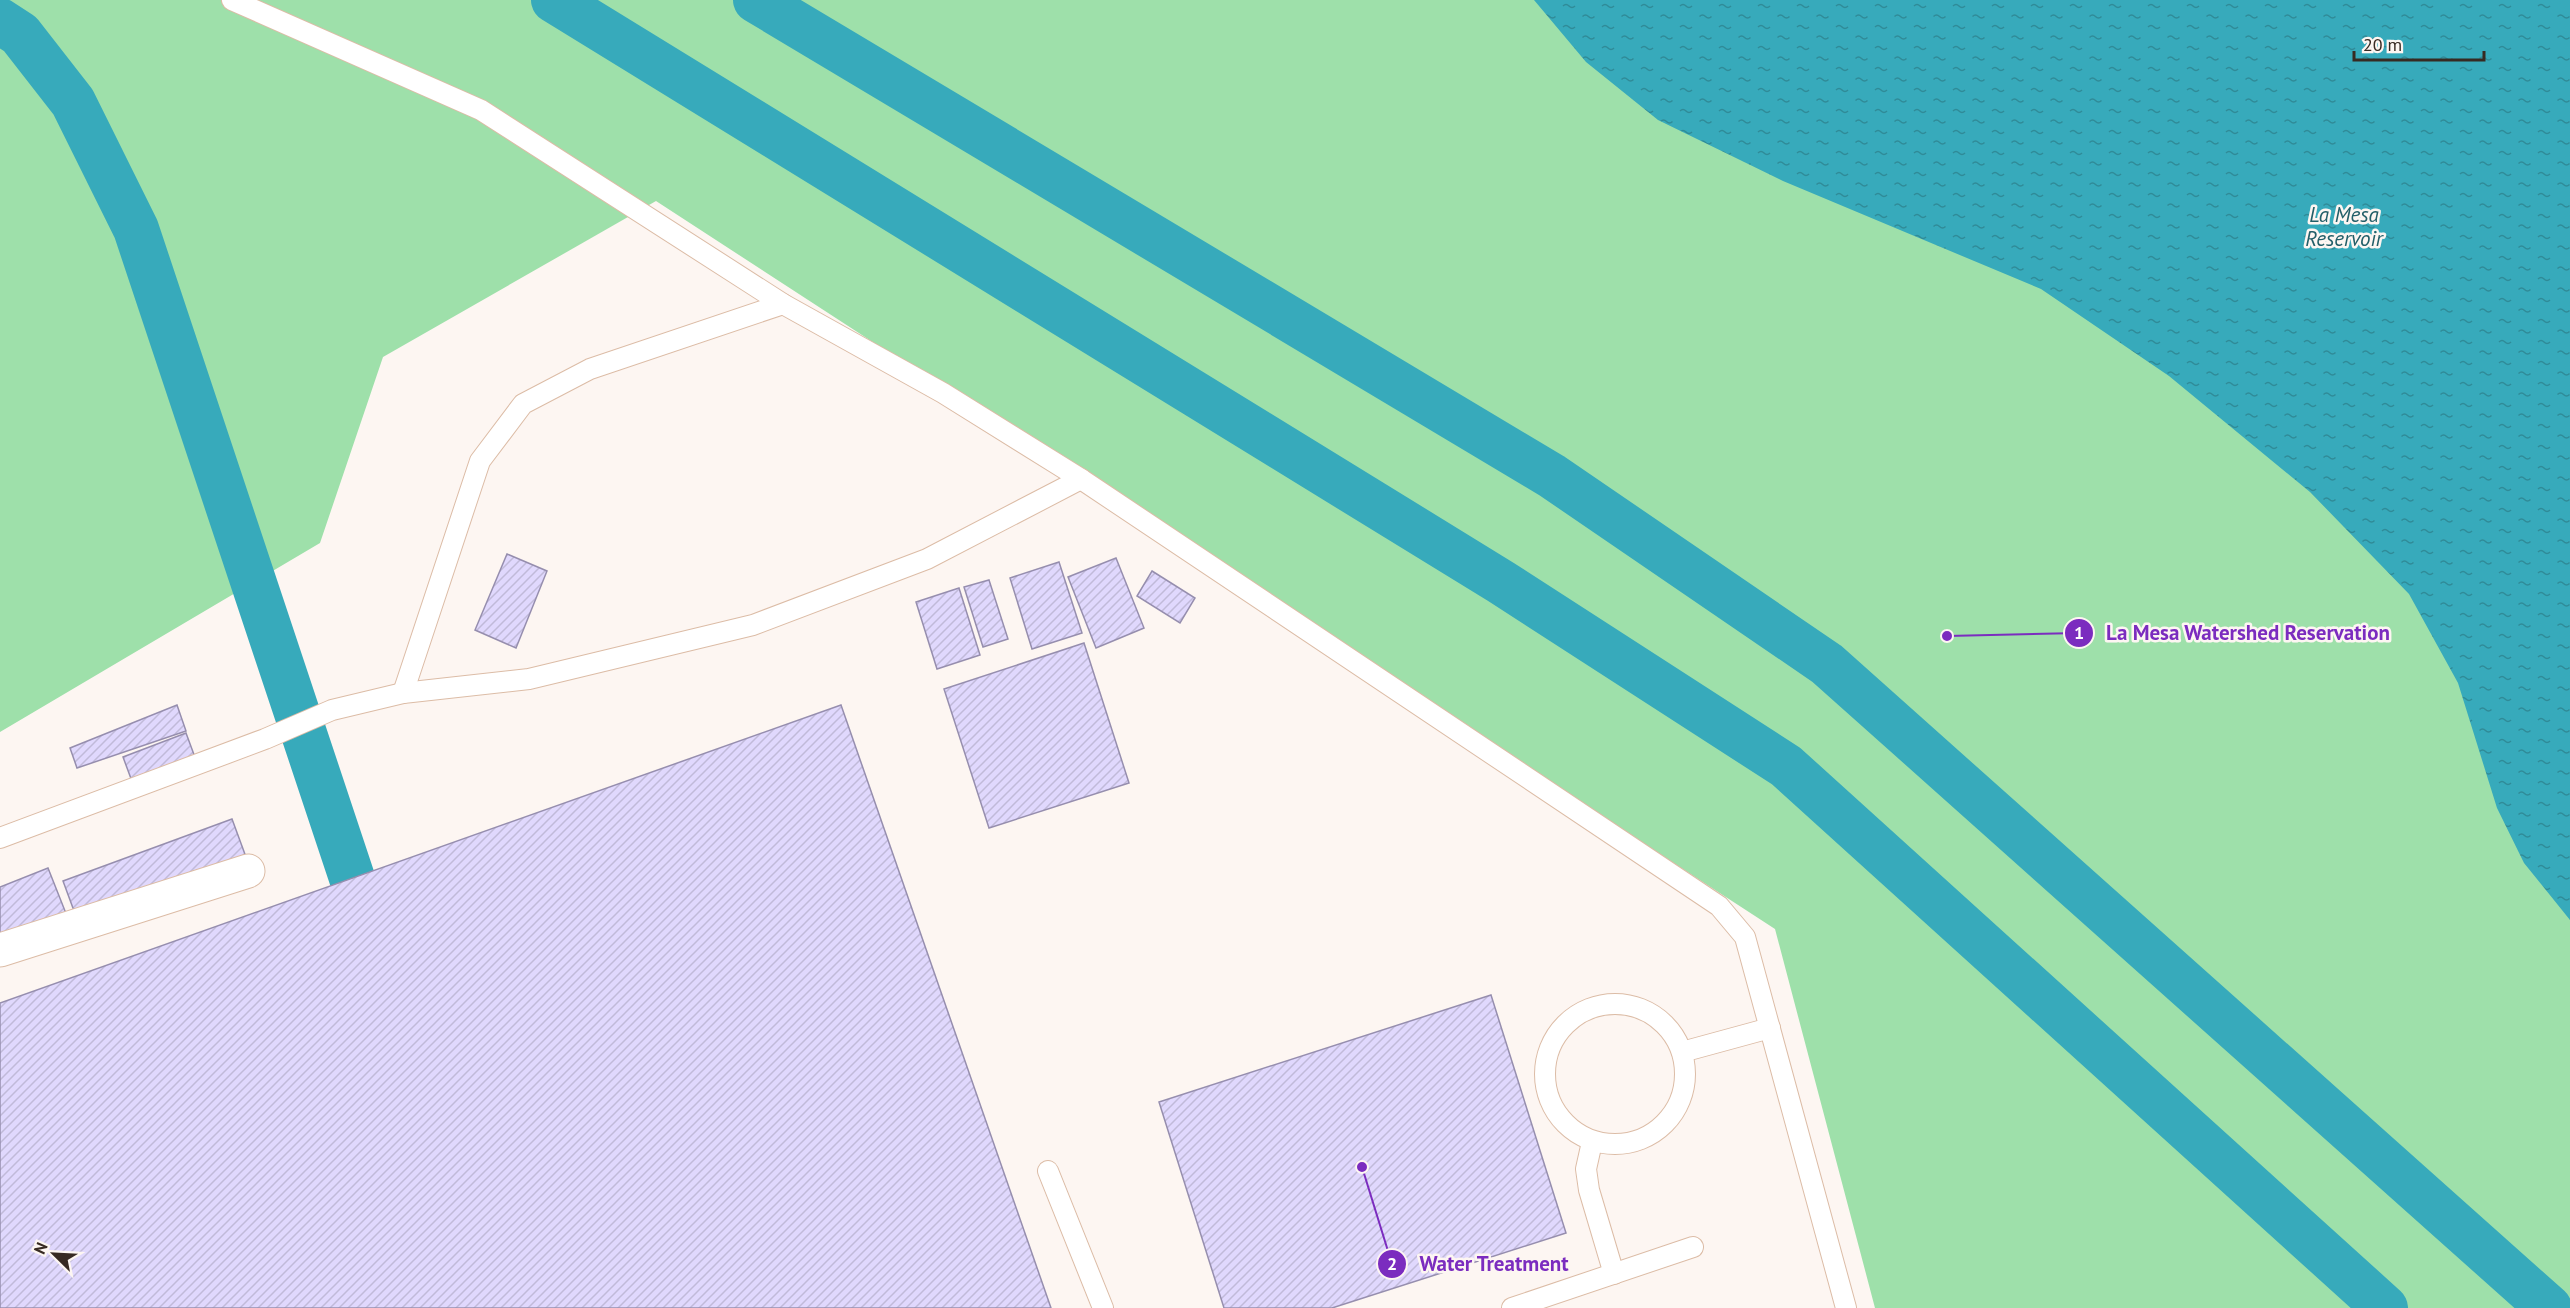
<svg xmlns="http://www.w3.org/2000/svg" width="2570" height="1308" font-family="'PT Sans',sans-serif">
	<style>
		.park { fill: #9ee0aa }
		.water { fill: url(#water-ripples) }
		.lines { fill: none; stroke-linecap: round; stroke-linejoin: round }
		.canal { stroke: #37aabb; stroke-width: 46 }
		.building { fill: url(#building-hatch); stroke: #968eae; stroke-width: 1.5 }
		.lane-casing { stroke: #dcbca6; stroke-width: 22 }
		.street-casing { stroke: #dcbca6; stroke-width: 35 }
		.lane { stroke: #fff; stroke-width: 20 }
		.street { stroke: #fff; stroke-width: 33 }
		.labels { text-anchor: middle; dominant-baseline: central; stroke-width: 5; stroke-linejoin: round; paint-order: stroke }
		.water-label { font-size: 21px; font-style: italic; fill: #235f69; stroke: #fdf6f2 }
		.leader { fill: none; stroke: #7b2cbf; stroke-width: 2 }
		.callout-dot { fill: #7b2cbf; stroke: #fdf6f2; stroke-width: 2 }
		.mark-label { font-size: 18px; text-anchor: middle; font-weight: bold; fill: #fff }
		.callout-label { font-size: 21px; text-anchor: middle; font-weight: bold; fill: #7b2cbf; stroke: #fdf6f2; stroke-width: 5; stroke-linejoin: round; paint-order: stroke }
	</style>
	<defs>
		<pattern id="water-ripples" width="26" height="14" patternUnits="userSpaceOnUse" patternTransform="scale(1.5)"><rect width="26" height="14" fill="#37aabb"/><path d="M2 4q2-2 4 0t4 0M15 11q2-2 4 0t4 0" fill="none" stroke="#2f8b98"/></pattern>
		<pattern id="building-hatch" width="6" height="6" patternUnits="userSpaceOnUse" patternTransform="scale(1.5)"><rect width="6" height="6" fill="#e0d8fd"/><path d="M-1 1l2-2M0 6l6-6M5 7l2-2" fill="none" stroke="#c1bad9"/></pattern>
	</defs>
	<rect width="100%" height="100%" fill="#fdf6f2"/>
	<!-- park -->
	<path class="park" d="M0 0H2570V1308H1875L1775 929 656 201 383 357 320 543 0 732Z"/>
	<!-- water -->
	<path class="water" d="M1534 0H2570V920L2524 863 2497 808 2458 683 2409 594 2310 492 2169 376 2041 289 1783 181 1658 120 1586 62Z"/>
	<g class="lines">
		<!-- canal -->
		<g class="canal">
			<path d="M554 0 1501 582 1786 766 2385 1308"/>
			<path d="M756 0 1552 476 1827 664 2549 1308"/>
			<path d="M0 21 20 34 73 102 136 229 352 878"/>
		</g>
	</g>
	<!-- building -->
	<g class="building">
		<path d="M507 554 547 571 516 648 475 630Z"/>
		<path d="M1116 558 1144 628 1096 648 1068 577Z"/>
		<path d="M1059 562 1082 633 1032 649 1010 578Z"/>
		<path d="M1152 571 1195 598 1180 623 1137 596Z"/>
		<path d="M989 580 1008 639 983 647 964 587Z"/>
		<path d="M959 588 980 655 937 669 916 602Z"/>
		<path d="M1084 643 1129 783 989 828 944 689Z"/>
		<path d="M177 705 186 731 77 768 70 748Z"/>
		<path d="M841 705 1051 1308H0V1003Z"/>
		<path d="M186 733 196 760 133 784 123 757Z"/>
		<path d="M232 819 246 857 77 919 63 881Z"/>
		<path d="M48 868 67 916 0 942V887Z"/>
		<path d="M1491 995 1566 1233 1332 1308H1224L1159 1102Z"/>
	</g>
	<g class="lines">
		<!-- lane casing -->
		<g class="lane-casing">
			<g id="lane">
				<path d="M232 0 481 110 783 304 943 393 1081 479 1719 906 1745 937 1846 1308"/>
				<path d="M403 693 480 461 523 404 590 369 783 304"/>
				<path d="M0 838 265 739 332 710 403 693 529 679 753 625 927 559 1081 479"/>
				<circle cx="1615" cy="1074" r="70"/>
				<path d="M1682 1052 1770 1028"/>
				<path d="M1592 1142 1586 1169 1589 1190 1614 1274"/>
				<path d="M1048 1171 1103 1308"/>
				<path d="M1512 1308 1693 1247"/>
			</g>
		</g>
		<!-- street casing -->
		<g class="street-casing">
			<path id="street" d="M0 950 248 871"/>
		</g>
		<!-- lane -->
		<use href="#lane" class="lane"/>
		<!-- street -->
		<use href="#street" class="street"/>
	</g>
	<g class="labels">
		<!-- water labels -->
		<g class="water-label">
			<text x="2344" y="214">La Mesa<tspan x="2344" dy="24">Reservoir</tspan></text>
		</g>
	</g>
	<!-- callouts -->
	<path class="leader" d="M1947 636L2079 633M1362 1167L1392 1264"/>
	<g class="callout-dot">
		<circle cx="1947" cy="636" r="6"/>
		<circle cx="1362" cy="1167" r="6"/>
		<circle cx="2079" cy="633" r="15"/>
		<circle cx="1392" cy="1264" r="15"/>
	</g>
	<g class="mark-label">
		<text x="2079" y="639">1</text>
		<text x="1392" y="1270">2</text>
	</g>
	<g class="callout-label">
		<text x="2248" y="640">La Mesa Watershed Reservation</text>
		<text x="1494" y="1271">Water Treatment</text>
	</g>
	<!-- north arrow -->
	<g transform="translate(54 1254) rotate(294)" stroke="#fdf6f2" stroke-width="4.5" paint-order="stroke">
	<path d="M0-4.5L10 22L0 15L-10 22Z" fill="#372a22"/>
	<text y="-9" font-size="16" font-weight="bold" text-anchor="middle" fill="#372a22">N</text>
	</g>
	<!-- scale -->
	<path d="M2354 51v9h130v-9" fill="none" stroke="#372a22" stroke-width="3"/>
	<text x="2363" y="51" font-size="18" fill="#372a22" stroke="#fdf6f2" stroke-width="4.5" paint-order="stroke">20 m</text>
</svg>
